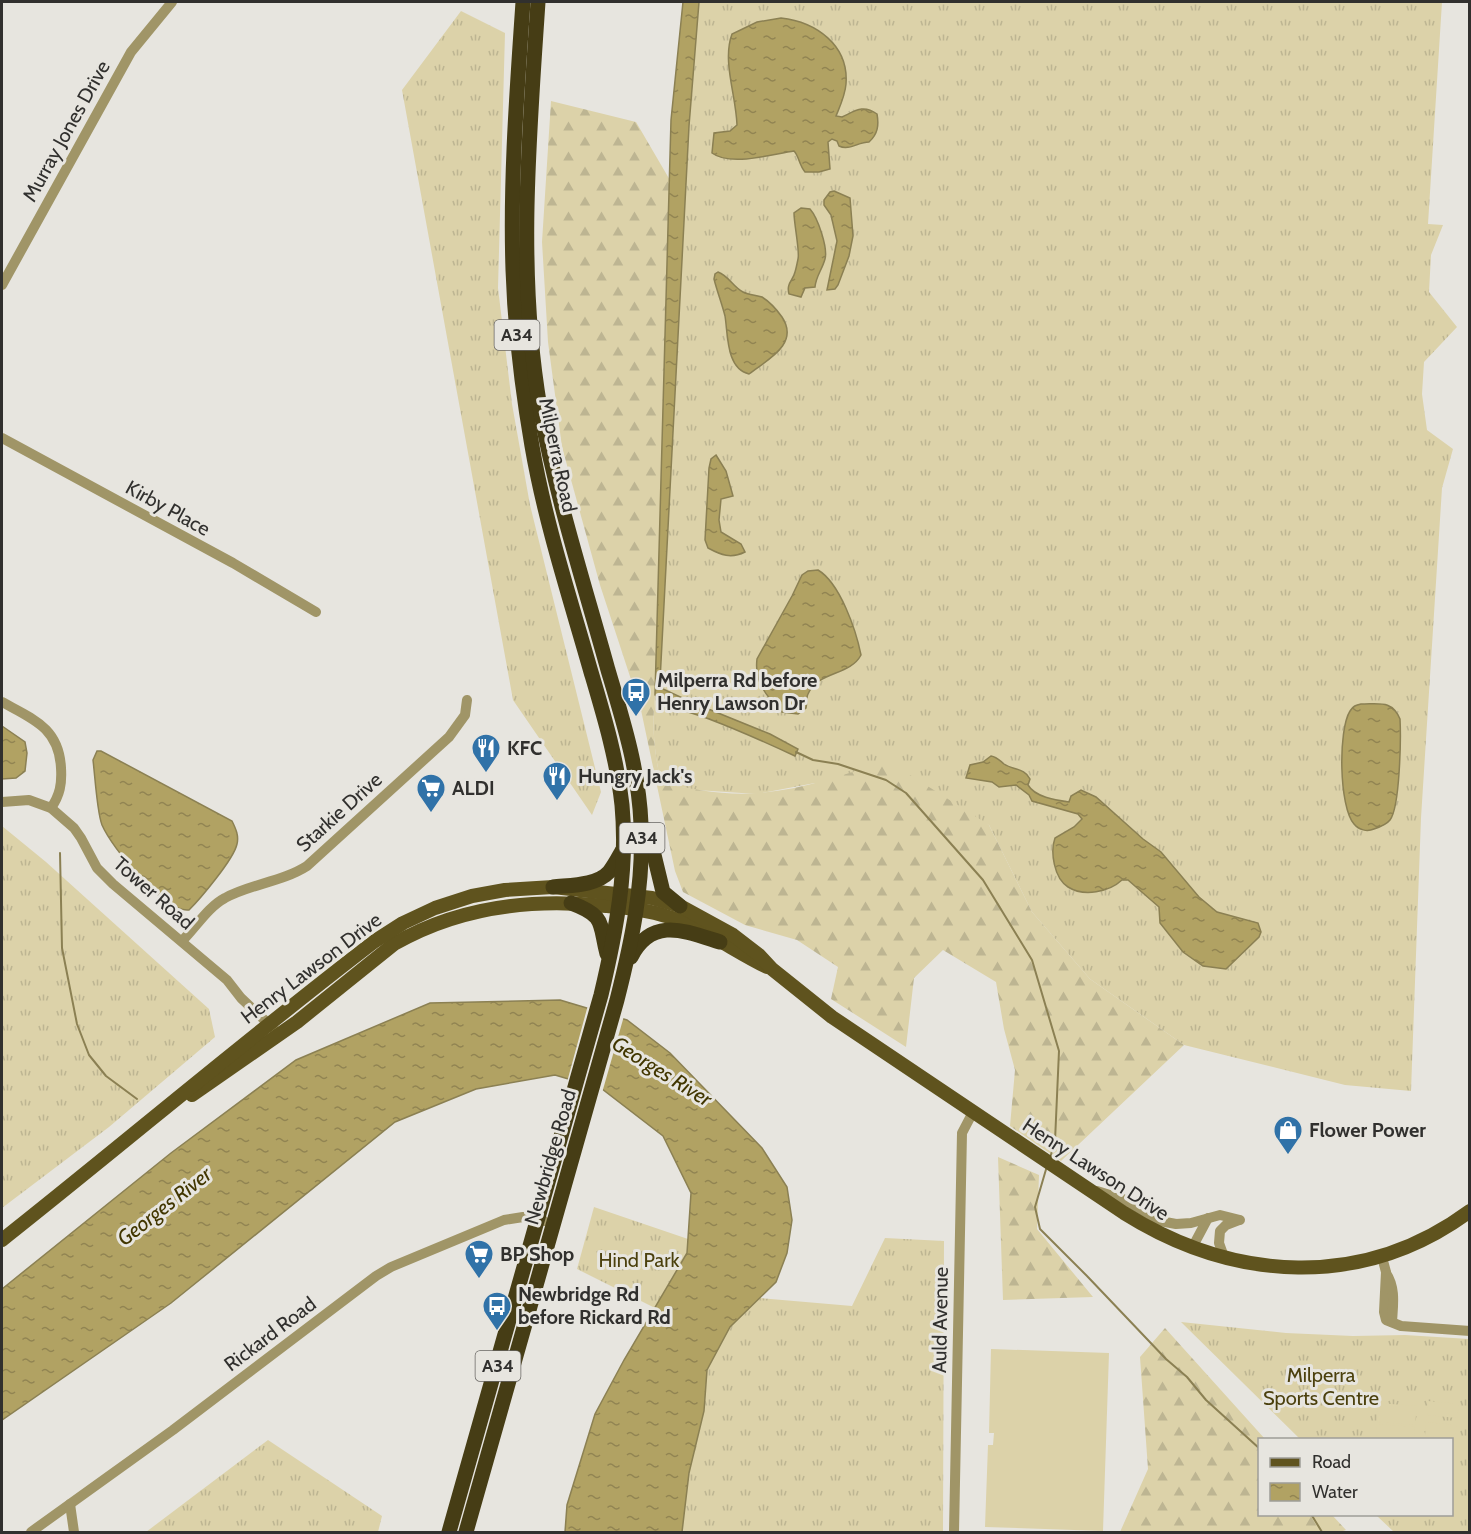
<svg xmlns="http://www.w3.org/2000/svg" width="1471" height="1534" font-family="Cabin,sans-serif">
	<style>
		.grass { fill: url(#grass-tufts) }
		.forest { fill: url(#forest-firs) }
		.garden { fill: #dcd2a9 }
		.water { fill: url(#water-ripples); stroke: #8b8053; stroke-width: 1.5 }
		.pier { fill: #e7e5df }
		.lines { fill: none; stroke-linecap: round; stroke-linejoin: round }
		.stream { stroke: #8b8053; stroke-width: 2 }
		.minor { stroke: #a09567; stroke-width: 10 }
		.major { stroke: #5f531e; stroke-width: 14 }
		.highway { stroke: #463d15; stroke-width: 15 }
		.labels { text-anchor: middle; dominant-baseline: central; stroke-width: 6; stroke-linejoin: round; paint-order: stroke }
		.shield { fill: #e7e5df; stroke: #686663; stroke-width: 1.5 }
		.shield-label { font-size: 18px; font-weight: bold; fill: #31302e }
		.street-label { font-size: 20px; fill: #31302e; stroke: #e7e5df }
		.poi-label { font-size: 20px; font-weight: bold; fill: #31302e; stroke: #e7e5df; text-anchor: start }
		.park-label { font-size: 20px; fill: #4b400d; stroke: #e7e5df }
		.water-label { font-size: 21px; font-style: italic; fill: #413600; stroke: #e7e5df }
	</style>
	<defs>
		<pattern id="grass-tufts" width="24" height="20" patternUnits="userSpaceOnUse" patternTransform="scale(1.5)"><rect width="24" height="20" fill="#dcd2a9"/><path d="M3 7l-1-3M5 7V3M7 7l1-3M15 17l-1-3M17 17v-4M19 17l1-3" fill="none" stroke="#bdb592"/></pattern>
		<pattern id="forest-firs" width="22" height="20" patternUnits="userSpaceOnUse" patternTransform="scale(1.5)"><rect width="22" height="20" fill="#dcd2a9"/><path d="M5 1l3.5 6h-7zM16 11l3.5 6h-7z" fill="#bdb592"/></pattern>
		<pattern id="water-ripples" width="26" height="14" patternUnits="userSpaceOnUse" patternTransform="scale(1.5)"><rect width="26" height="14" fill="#b1a263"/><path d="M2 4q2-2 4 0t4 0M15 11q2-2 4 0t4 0" fill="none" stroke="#918452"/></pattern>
	</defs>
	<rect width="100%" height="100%" fill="#e7e5df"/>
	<!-- grass -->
	<g class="grass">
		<path d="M695 2H1442L1428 224 1443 225 1431 255 1429 292 1457 327 1424 362 1422 394 1427 430 1453 449 1442 488 1421 818 1411 1091 1345 1085 1184 1045 1090 979 1032 912 989 825 815 783 757 794 696 790 661 783C654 752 651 723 656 691Z"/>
		<path d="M461 11 505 33 498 288 512 404 530 505 601 792 592 815 513 700 402 90Z"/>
		<path d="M2 826 46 862 209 1009 215 1037 109 1127 2 1208Z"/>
		<path d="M594 1207 688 1239 687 1253 655 1308 577 1269Z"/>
		<path d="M885 1238 944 1241 943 1532H682L689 1473 704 1411 707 1370 730 1327 760 1298 852 1306Z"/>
		<path d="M1181 1322 1286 1333 1353 1336 1405 1335 1469 1339V1532H1394L1376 1515 1452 1514V1440L1300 1439Z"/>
		<path d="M268 1440 382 1516 378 1532H146Z"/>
	</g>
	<!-- forest -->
	<g class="forest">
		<path d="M551 101 636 122 681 199 656 691C651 723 654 751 661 783 691 789 727 796 758 793 802 790 845 774 888 761L989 825 1032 912 1090 979 1184 1045 1061 1161 1010 1126 1015 1070 1004 1029 996 982 943 950 914 978 906 1047 831 999 838 967 797 940 745 925 683 892 675 871 641 710 600 585 562 447 548 342 542 242Z"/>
		<path d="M998 1157 1039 1175 1037 1229 1093 1297 1003 1300Z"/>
		<path d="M1165 1328 1265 1439 1260 1440V1514L1332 1515 1346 1530 1340 1532H1120L1148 1469 1140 1357Z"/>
	</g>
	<!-- garden -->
	<g class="garden">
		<path d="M991 1349 1109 1353 1103 1531 985 1527 988 1445H993L994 1433H989Z"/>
		<path d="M1428 1401 1459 1404 1457 1418 1427 1415Z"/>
		<path d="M1378 1403 1417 1406 1415 1425 1377 1422Z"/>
		<path d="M1426 1422 1457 1425 1455 1439 1425 1436Z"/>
		<path d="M1377 1424 1415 1427 1414 1439H1376Z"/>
	</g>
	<!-- water -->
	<g class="water">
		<path d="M683 2H699L689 126 660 681 663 689 691 702 770 734 798 749 795 756C767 743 738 730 709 719 689 711 671 710 655 695L671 120Z"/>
		<path d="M781 18C816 22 849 45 846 84 845 96 840 106 836 116L842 117C855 111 863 104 877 114 879 125 878 134 869 142 858 142 849 151 839 146L837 141 832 139 828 142 830 169 819 172H805C799 165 799 156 794 151 772 154 731 167 712 153L714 133 730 131 737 125C736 95 722 61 732 34L757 22Z"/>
		<path d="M834 191 850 198 853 236 849 256 838 285 835 289 827 290 837 241 831 215 824 205V200L830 192Z"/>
		<path d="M801 208 810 209C818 218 828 248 825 259 822 270 816 276 815 287L805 288 801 297 789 294C786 283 793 281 795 272 796 269 797 264 798 259 800 252 794 224 794 213Z"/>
		<path d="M718 272C729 276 733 287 743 292 749 295 756 295 762 297 770 302 777 310 782 317 800 344 767 360 749 374 726 369 728 334 725 316 722 304 717 291 714 279L715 274Z"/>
		<path d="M716 455 726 471 733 496 721 499 719 520 721 532 741 544 745 552C731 559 721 555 708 548L705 540 709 468 711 459Z"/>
		<path d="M818 570C840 583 856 630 861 655 850 676 818 671 808 694 806 698 807 704 806 708L798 714 782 712C767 697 754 682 757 659L792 596 802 575 808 571Z"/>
		<path d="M1361 704C1380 704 1392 700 1400 719 1401 738 1400 807 1390 820 1386 825 1380 827 1374 829 1367 832 1359 830 1354 824 1339 807 1338 730 1350 711 1353 706 1356 705 1361 704Z"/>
		<path d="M2 726 25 742 27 753 25 771 16 778 2 779Z"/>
		<path d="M97 751H101L232 821C236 829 239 836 237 844 234 859 200 899 189 910 164 913 112 848 102 825 97 812 95 776 93 760Z"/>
		<path d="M991 756C997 757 999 760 1004 764 1013 770 1025 768 1030 779L1028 785C1035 797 1055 800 1069 802L1071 796 1081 790 1096 797 1143 839 1161 852 1199 897 1217 912 1258 923 1261 932 1259 937 1226 969 1203 966 1183 952 1160 923 1159 907 1128 880H1122C1109 892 1084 897 1068 887 1054 878 1050 852 1055 838L1074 827 1082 819 1078 814 1032 801 1029 795 1016 785 999 787 992 782 966 778 970 765 983 762Z"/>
		<path d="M560 1000 627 1020 670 1053 762 1148 787 1187 792 1220 787 1253 776 1282 730 1327 707 1370 704 1411 689 1473 682 1532H565L567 1505 595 1414 624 1360 687 1253 691 1193 663 1136 602 1089 555 1075 476 1089 395 1122 171 1303 2 1420V1289L171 1153 296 1060 430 1003Z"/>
	</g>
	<!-- pier -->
	<path class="pier" d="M588 1005 624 1016 602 1093 567 1082Z"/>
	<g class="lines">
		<!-- stream -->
		<g class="stream">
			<path d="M796 752 813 760 838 764 886 780 906 793 983 880 1032 960 1059 1051 1055 1141 1050 1158"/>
			<path d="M60 853 62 948 77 1024 89 1055 106 1076 137 1099"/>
			<path d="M1047 1166 1035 1207 1040 1229 1087 1276 1166 1359 1187 1377 1206 1400 1260 1449"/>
			<path d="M1311 1514 1322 1532"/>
		</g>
		<!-- minor -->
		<g class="minor">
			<path d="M2 285 131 52 172 2"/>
			<path d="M2 438 233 563 316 612"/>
			<path d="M2 702C33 719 59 728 61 768 62 784 60 795 51 808"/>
			<path d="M2 802 29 800 51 808 74 828 81 838 97 868 113 884 227 980 241 998 273 1028"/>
			<path d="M182 941C196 927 208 907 225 898 250 884 282 882 307 866L449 737 465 715 467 700"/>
			<path d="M1097 1191 1123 1199 1160 1221 1176 1224 1191 1223 1220 1215 1240 1220"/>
			<path d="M1192 1248 1208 1218"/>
			<path d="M1224 1257 1219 1243 1220 1231 1226 1225 1239 1220"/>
			<path d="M1382 1257 1386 1272 1384 1312 1386 1320 1401 1326 1470 1331"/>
			<path d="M1386 1273C1396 1288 1393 1305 1392 1322"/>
			<path d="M70 1504 74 1532"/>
			<path d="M31 1532 173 1430 376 1276 391 1267 504 1220 523 1217 544 1221"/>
			<path d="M954 1532 962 1133 973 1112"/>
		</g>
		<!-- major -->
		<g class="major">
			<path d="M192 1095 297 1022 394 944C460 906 532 898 606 906 627 908 649 910 669 917 704 928 734 951 767 967"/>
			<path d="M2 1240C127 1141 248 1038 375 941L403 923 435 908 472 896 505 890 553 887 652 898 680 906 733 935 759 955 772 969 832 1017 1124 1213C1234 1282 1363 1290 1470 1211"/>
		</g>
		<!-- highway -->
		<g class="highway">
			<path d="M648 830 663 892 680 906"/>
			<path d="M553 887C570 885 596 886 609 872 614 866 618 858 622 851"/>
			<path d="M571 903C606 916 599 923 607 954"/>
			<path d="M631 957C652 916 685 931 720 942"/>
			<path d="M449 1532 601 995C616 932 628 870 622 805 617 759 604 716 591 672 570 598 545 522 532 446 522 388 515 329 513 270 510 180 517 91 523 2"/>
			<path d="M466 1532 617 1000C632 941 644 884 641 824 639 771 623 720 608 670 584 583 556 497 540 408 517 273 529 138 538 2"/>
		</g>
	</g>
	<!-- icons -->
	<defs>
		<g id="bus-pin" transform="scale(1.5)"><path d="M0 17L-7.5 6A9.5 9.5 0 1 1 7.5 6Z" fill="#3072a8" stroke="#e7e5df"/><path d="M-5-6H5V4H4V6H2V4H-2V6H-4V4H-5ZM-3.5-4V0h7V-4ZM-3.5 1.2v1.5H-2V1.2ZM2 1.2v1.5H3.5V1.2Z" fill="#fff"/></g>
		<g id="restaurant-pin" transform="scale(1.5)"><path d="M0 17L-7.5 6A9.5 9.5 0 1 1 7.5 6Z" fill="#3072a8" stroke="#e7e5df"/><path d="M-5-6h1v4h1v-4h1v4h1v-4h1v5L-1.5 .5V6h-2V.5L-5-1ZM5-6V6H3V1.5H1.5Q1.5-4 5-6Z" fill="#fff"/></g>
		<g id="supermarket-pin" transform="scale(1.5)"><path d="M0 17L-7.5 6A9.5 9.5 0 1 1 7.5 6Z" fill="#3072a8" stroke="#e7e5df"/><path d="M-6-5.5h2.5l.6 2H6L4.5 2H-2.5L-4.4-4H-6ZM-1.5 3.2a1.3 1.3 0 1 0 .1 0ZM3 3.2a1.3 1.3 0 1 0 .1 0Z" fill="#fff"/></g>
		<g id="shop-pin" transform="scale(1.5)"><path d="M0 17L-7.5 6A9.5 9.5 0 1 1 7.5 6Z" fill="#3072a8" stroke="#e7e5df"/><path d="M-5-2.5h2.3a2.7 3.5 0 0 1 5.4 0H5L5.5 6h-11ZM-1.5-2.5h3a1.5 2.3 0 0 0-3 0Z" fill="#fff"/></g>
	</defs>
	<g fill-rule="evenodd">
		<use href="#bus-pin" x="636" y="692"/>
		<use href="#restaurant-pin" x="486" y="748"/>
		<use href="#restaurant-pin" x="557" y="776"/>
		<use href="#supermarket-pin" x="431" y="788"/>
		<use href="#shop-pin" x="1288" y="1130"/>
		<use href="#supermarket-pin" x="479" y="1254"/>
		<use href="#bus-pin" x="497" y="1306"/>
	</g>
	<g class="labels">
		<!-- shield labels -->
		<g class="shield">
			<rect x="494.5" y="320" width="45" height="30" rx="4.5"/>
			<rect x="619.5" y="823" width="45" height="30" rx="4.5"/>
			<rect x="475.5" y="1351" width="45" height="30" rx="4.5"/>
		</g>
		<g class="shield-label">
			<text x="517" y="335">A34</text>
			<text x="642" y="838">A34</text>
			<text x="498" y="1366">A34</text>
		</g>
		<!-- street labels -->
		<g class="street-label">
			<text transform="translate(66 131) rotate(-61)">Murray Jones Drive</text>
			<text transform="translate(558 455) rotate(78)">Milperra Road</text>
			<text transform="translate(168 508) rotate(29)">Kirby Place</text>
			<text transform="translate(339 812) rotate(-42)">Starkie Drive</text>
			<text transform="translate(154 893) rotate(41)">Tower Road</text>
			<text transform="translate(311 968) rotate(-37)">Henry Lawson Drive</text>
			<text transform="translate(550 1157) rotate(-74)">Newbridge Road</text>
			<text transform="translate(1096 1169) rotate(33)">Henry Lawson Drive</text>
			<text transform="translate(940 1320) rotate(-89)">Auld Avenue</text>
			<text transform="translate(270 1334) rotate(-37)">Rickard Road</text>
		</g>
		<!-- poi labels -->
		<g class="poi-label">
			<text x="657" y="680">Milperra Rd before<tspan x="657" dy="23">Henry Lawson Dr</tspan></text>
			<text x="507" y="748">KFC</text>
			<text x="578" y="776">Hungry Jack's</text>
			<text x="452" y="788">ALDI</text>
			<text x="1309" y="1130">Flower Power</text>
			<text x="500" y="1254">BP Shop</text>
			<text x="518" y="1294">Newbridge Rd<tspan x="518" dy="23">before Rickard Rd</tspan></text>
		</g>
		<!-- park labels -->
		<g class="park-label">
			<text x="639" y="1260">Hind Park</text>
			<text x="1321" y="1375">Milperra<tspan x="1321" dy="23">Sports Centre</tspan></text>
		</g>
		<!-- water labels -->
		<g class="water-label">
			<text transform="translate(662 1071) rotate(32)">Georges River</text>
			<text transform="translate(164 1206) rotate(-38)">Georges River</text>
		</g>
	</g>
	<!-- border -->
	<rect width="1471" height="1534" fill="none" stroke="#31302e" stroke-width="6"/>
	<!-- legend -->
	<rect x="1258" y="1438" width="195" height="78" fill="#e7e5df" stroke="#9e9d98" stroke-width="1.5"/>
	<rect x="1270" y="1458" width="30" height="9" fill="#5f531e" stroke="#9e9d98" stroke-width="1.5"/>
	<text x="1312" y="1468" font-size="18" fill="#31302e">Road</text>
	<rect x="1270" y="1483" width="30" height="18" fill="url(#water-ripples)" stroke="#9e9d98" stroke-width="1.5"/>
	<text x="1312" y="1498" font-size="18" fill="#31302e">Water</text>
</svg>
